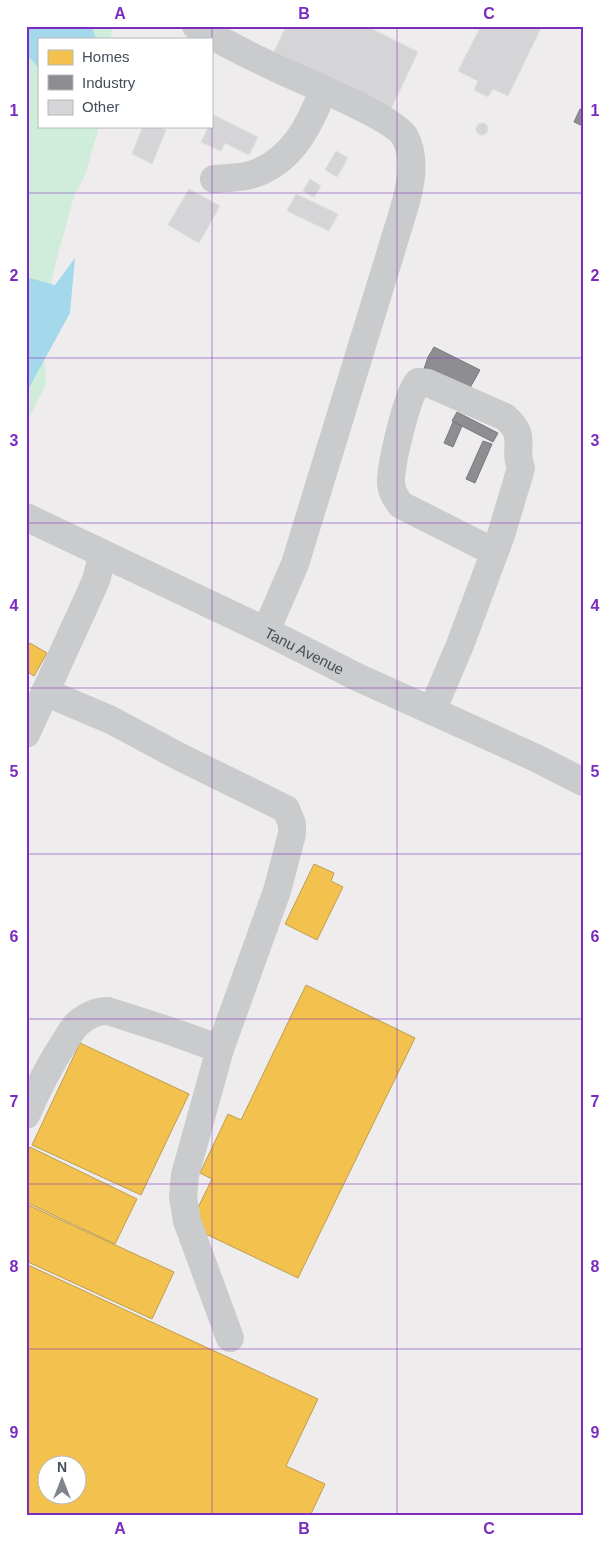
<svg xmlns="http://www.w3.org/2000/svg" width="609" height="1542" font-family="Arial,sans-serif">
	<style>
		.green { fill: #d0eddc }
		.water { fill: #a4d9eb }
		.homes { fill: #f2c14e; stroke: #be9e51; fill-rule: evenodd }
		.industry { fill: #8d8d92; stroke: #777a81 }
		.building { fill: #d5d4d7; stroke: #dfdedf }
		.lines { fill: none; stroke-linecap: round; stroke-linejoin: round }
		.minor { stroke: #c9cbcd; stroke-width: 28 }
		.grid { fill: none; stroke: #7b2cbf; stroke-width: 1; stroke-opacity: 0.55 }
		.labels { text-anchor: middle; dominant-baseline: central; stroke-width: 5; stroke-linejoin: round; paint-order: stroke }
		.street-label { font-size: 15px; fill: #444e59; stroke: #fff }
		.neatline { fill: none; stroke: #7b2cbf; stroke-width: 2 }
		.grid-label { font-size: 16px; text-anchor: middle; font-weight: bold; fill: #7b2cbf }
	</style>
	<rect width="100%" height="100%" fill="#eeecec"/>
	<!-- green -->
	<path class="green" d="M26 26H112L111 39H39V126H99L86 173 74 196 56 262 42 323 46 384 30 416 26 417Z"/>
	<!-- water -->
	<g class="water">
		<path d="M26 26H92L96 39H39V69L30 58 26 57Z"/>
		<path d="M75 258 70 313 30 386 26 389V277L55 285Z"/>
	</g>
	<!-- homes -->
	<g class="homes">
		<path d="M30 643 47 653 34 676 26 671V649Z"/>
		<path d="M314 864 334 873 331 881 343 887 317 940 285 924Z"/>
		<path d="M306 985 415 1038 298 1278 189 1226 212 1179 200 1173 228 1114 241 1120Z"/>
		<path d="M80 1043 189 1094 141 1195 32 1145Z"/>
		<path d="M30 1147 137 1199 115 1244 26 1202V1154Z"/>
		<path d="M26 1204 174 1272 152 1319 26 1261Z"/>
		<path d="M26 1264 318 1399 286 1466 325 1484 310 1516H26ZM48 1464H78V1494H48Z"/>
	</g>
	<!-- industry -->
	<g class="industry">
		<path d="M580 109 583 110V126L574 122Z"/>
		<path d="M434 347 480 370 466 395 450 382 424 369 428 357Z"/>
		<path d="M457 412 498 433 493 442 452 421Z"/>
		<path d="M453 422 462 426 453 447 444 443Z"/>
		<path d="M483 441 492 444 475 483 466 479Z"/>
	</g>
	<!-- building -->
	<g class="building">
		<path d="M286 26H371L370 28 418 52 391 109 274 52Z"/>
		<path d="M481 26H542L508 96 493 89 488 97 474 90 478 81 458 71Z"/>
		<path d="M214 115 258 137 249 155 225 143 221 151 201 142 209 126H211V121Z"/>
		<circle cx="482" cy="129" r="6"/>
		<path d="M143 126H157L166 130 152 164 132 154Z"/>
		<path d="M336 151 348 158 337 177 325 170Z"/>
		<path d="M310 179 321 186 314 197 303 191Z"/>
		<path d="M189 189 220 206 199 243 168 225Z"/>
		<path d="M296 194 338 214 329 231 287 211Z"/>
	</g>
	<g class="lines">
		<!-- minor -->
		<g class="minor">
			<path d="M196 26C222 42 250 56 278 69 303 81 394 117 405 137 417 160 410 189 403 212L295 564 266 631"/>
			<path d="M214 179C225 178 235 178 246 176 289 166 309 128 323 90"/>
			<path id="s1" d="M26 517 266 631 357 677 536 758 583 782"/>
			<path d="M45 692 111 720 180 757 286 809 292 824V834L277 891 220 1049 185 1175 183 1197 187 1221 230 1338"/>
			<path d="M432 711 460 645 501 535 521 468C512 446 529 438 505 417L428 383 418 382C407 394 390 467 391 484 392 493 396 499 401 505L494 552"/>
			<path d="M26 734 89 596 96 580 103 554"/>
			<path d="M26 1115C37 1090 49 1066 64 1043 68 1037 72 1029 77 1024 86 1016 96 1011 108 1011L173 1032 220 1049"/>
		</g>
	</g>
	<!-- grid -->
	<path class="grid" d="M212 26V1516M397 26V1516M26 193H583M26 358H583M26 523H583M26 688H583M26 854H583M26 1019H583M26 1184H583M26 1349H583"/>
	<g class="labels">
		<!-- street labels -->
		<g class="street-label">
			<text stroke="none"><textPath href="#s1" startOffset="309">Tanu Avenue</textPath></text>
		</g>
	</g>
	<!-- border -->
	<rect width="609" height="1542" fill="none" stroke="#ffffff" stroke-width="55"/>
	<!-- legend -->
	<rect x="38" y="38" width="175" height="90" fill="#ffffff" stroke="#b4b8bd"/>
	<rect x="48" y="50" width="25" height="15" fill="#f2c14e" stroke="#b4b8bd"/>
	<text x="82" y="62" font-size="15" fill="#444e59">Homes</text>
	<rect x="48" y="75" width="25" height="15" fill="#8d8d92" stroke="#b4b8bd"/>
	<text x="82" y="88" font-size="15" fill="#444e59">Industry</text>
	<rect x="48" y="100" width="25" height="15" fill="#d5d4d7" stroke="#b4b8bd"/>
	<text x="82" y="112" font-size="15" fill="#444e59">Other</text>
	<!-- north arrow -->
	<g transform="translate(62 1480)"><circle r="24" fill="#ffffff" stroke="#b4b8bd"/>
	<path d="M0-4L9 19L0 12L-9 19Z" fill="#80858c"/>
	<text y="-8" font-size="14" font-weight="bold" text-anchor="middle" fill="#444e59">N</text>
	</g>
	<rect x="28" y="28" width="554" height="1486" class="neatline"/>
	<g class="grid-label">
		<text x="120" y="19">A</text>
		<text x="304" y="19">B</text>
		<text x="489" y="19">C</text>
		<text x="14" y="116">1</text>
		<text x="595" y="116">1</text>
		<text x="14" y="281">2</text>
		<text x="595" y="281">2</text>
		<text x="14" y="446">3</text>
		<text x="595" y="446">3</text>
		<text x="14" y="611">4</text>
		<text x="595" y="611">4</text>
		<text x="14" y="777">5</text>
		<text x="595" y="777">5</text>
		<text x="14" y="942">6</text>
		<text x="595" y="942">6</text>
		<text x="14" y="1107">7</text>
		<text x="595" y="1107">7</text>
		<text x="14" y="1272">8</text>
		<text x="595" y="1272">8</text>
		<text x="14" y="1438">9</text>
		<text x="595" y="1438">9</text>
		<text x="120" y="1534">A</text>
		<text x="304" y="1534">B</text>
		<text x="489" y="1534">C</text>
	</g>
</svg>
